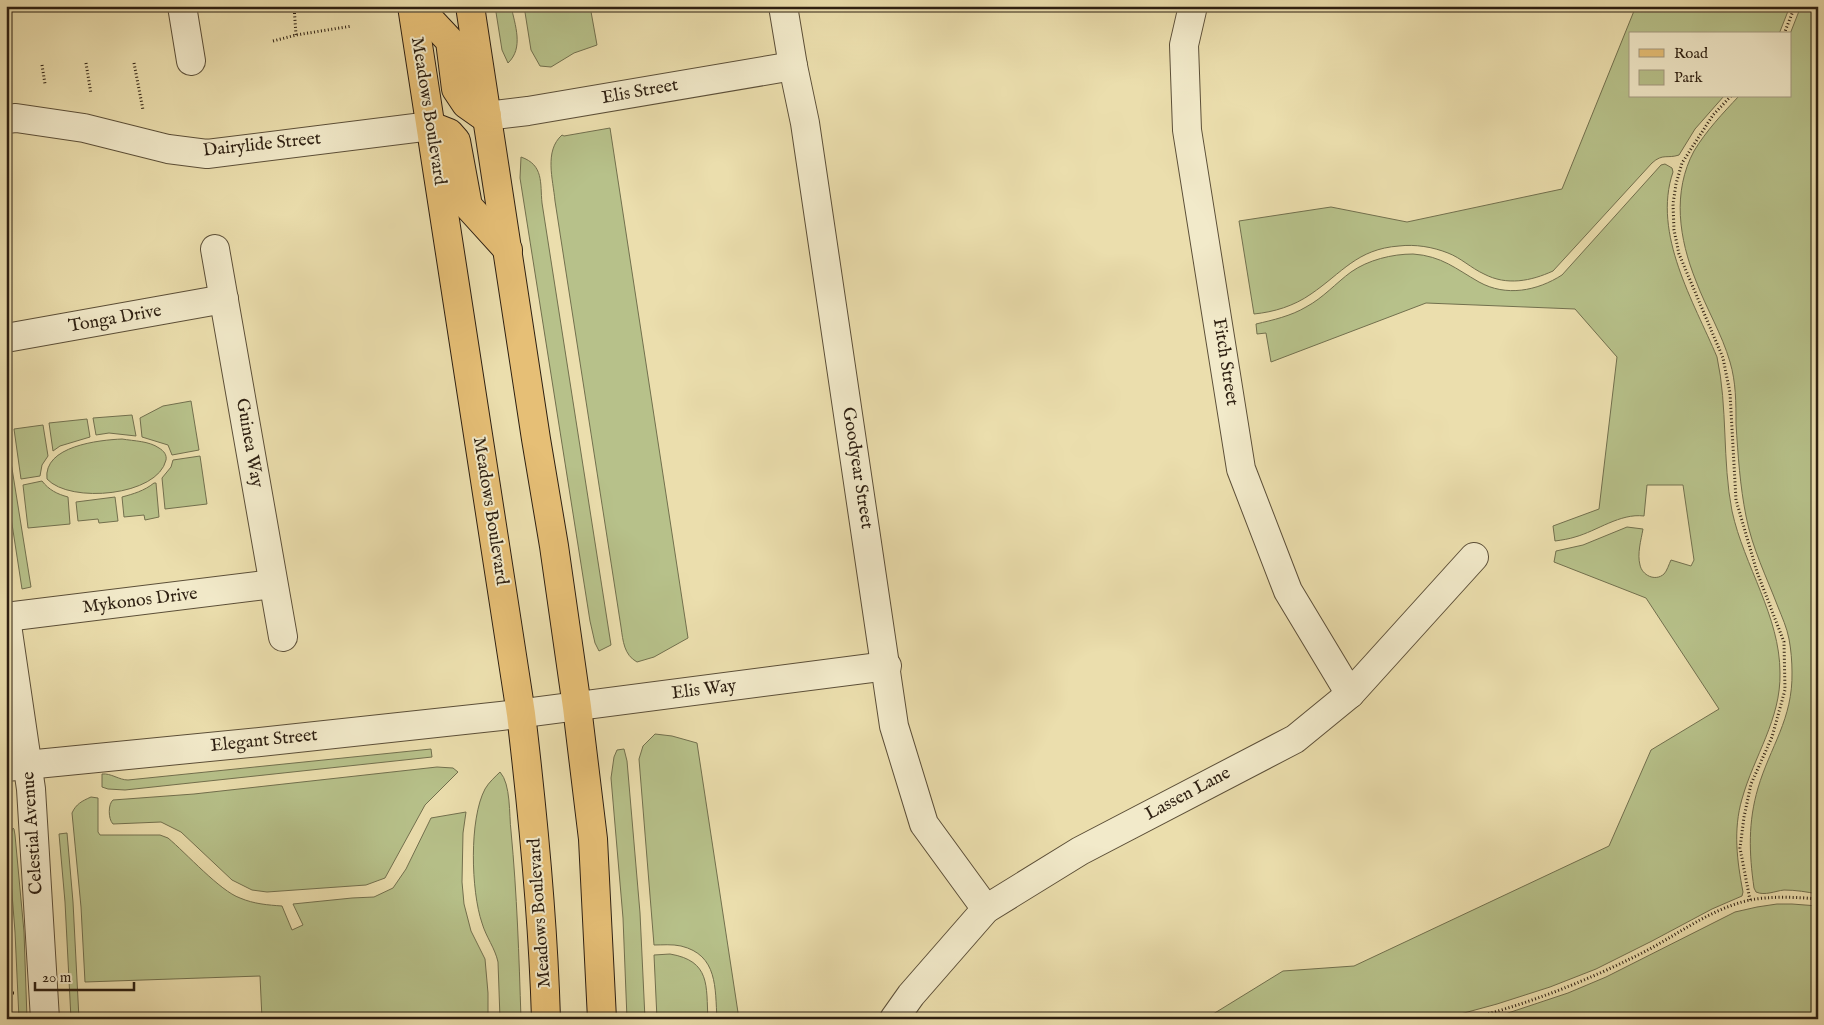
<svg xmlns="http://www.w3.org/2000/svg" width="1824" height="1025" font-family="'IM FELL English',serif">
	<style>
		.green { fill: #b7c18a; stroke: #72704e }
		.lines { fill: none; stroke-linecap: round; stroke-linejoin: round }
		.minor-casing { stroke: #5c4f38; stroke-width: 30 }
		.major-casing { stroke: #2d1f11; stroke-width: 30 }
		.path { stroke: #2d1f11; stroke-width: 3; stroke-dasharray: 1 2.5; stroke-linecap: butt }
		.minor { stroke: #f2eaca; stroke-width: 28 }
		.major { stroke: #e6bf76; stroke-width: 28 }
		.labels { text-anchor: middle; dominant-baseline: central; stroke-width: 4; stroke-linejoin: round; paint-order: stroke }
		.street-label { font-size: 18px; fill: #2d1f11; stroke: #f2eaca }
	</style>
	<rect width="100%" height="100%" fill="#ebdead"/>
	<filter id="stains"><feTurbulence type="fractalNoise" baseFrequency=".004" numOctaves="4"/><feColorMatrix values="0 0 0 0 .2 0 0 0 0 .09 0 0 0 0 .02 0 0 0 .5 -.17"/></filter>
	<radialGradient id="worn" r=".72"><stop offset=".6" stop-color="#630" stop-opacity="0"/><stop offset="1" stop-color="#630" stop-opacity=".3"/></radialGradient>
	<!-- green -->
	<g class="green">
		<path d="M495 6H511C515 25 524 48 508 63L502 50Z"/>
		<path d="M524 6H590L597 45 574 53 551 67 540 66 531 50Z"/>
		<path d="M1636 6H1790L1779 34H1630V96H1724L1695 129 1679 155C1667 159 1663 153 1652 163L1553 271C1531 281 1507 286 1484 274 1471 268 1461 258 1448 253 1433 247 1415 244 1399 246 1357 249 1342 273 1311 294 1294 306 1274 312 1254 314L1239 221 1331 207 1407 222 1562 189Z"/>
		<path d="M1801 6H1818V894C1807 892 1796 890 1784 890 1775 891 1765 896 1756 892L1754 888C1749 853 1748 822 1758 788 1770 747 1793 719 1792 672 1792 662 1791 649 1789 639 1787 628 1782 617 1778 607 1767 578 1752 548 1746 516 1740 486 1738 455 1736 424 1736 403 1736 382 1730 362 1722 334 1706 308 1696 281 1679 239 1672 192 1694 151 1706 131 1723 113 1739 96H1790V34Z"/>
		<path d="M610 128 688 638 654 657 637 662C624 655 623 641 621 627L555 201C553 179 544 151 562 135L564 136Z"/>
		<path d="M521 157C544 165 540 183 542 203L611 645 599 651 595 643 590 621 520 178Z"/>
		<path d="M1665 164 1672 168 1673 172C1652 234 1694 302 1717 357 1728 408 1722 460 1732 511 1744 566 1780 616 1780 673 1781 719 1754 756 1742 799 1733 830 1737 861 1743 892L1742 896 1712 909 1652 941 1596 969 1550 987 1497 1004 1442 1019H1205L1283 971 1354 966 1609 846 1651 750 1719 709 1646 598 1554 562 1556 551 1583 545 1627 527 1643 529C1641 540 1637 554 1640 565 1642 575 1655 582 1664 574 1667 571 1669 564 1671 560L1691 566 1694 560 1683 485H1647L1644 516C1620 513 1597 531 1575 537 1569 539 1562 540 1555 541L1553 526 1599 509 1617 357 1575 309 1426 303 1271 362 1266 333 1257 334 1256 324C1273 320 1291 316 1306 307 1323 298 1336 283 1351 272 1368 260 1392 254 1413 254 1442 256 1456 269 1479 282 1506 297 1537 291 1562 275L1661 165Z"/>
		<path d="M191 401 199 450 172 455 168 445 142 437 140 418 163 406Z"/>
		<path d="M132 415 136 436 109 433 96 435 93 418Z"/>
		<path d="M87 419 90 437 60 446 53 451 49 423Z"/>
		<path d="M43 425 48 456 42 465 40 476 21 479 14 429Z"/>
		<path d="M6 431 31 587 22 589 6 485Z"/>
		<path d="M122 439C134 441 149 441 159 448 164 451 167 455 166 460 158 496 70 504 47 479 43 446 99 440 122 439Z"/>
		<path d="M200 456 207 504 165 509 162 478 171 467 173 460Z"/>
		<path d="M42 481C49 490 57 494 68 497L70 524 28 528 23 485Z"/>
		<path d="M154 483H156L159 517 145 520 144 515 124 517 122 497C133 494 144 491 154 483Z"/>
		<path d="M115 497 118 521 99 523 98 519 78 521 76 502Z"/>
		<path d="M655 734 672 736 697 743 739 1019H717C715 988 718 955 681 946 672 944 662 945 654 945L639 759 643 746Z"/>
		<path d="M431 749 432 757 125 790 108 789 102 787V774C111 773 119 780 128 780Z"/>
		<path d="M624 749 627 761 640 913 645 1019H627L623 918 611 778 614 757 617 750Z"/>
		<path d="M437 767 453 768 458 772 425 805 385 878 366 885 267 892 252 890 232 880 181 832 161 822 113 824C108 819 108 804 113 800L194 794Z"/>
		<path d="M500 772C511 784 509 815 511 831 517 894 519 956 521 1019H500L498 962C495 948 486 937 482 923 471 891 469 819 485 789 489 782 495 777 500 772Z"/>
		<path d="M91 797 98 798V832L100 835H160L168 838C186 853 220 891 240 898 254 904 268 905 282 906L292 930 303 925 293 904 352 898 374 897 393 888 406 869 431 818 466 812 463 833 462 882 464 904 471 931 485 959 488 993V1019H262L260 976 85 982 81 907 72 813C76 804 82 801 91 797Z"/>
		<path d="M13 828 14 829 15 835 24 932 27 1019H19L15 932 8 842Z"/>
		<path d="M67 833 73 902 79 1019H71L65 902 59 834Z"/>
		<path d="M1777 904H1792L1818 906V1019H1490L1568 993 1606 977 1735 912 1757 907Z"/>
		<path d="M670 954C711 961 706 986 708 1019H657L654 955Z"/>
	</g>
	<g class="lines">
		<!-- minor casing -->
		<g class="minor-casing">
			<g id="minor">
				<path d="M182 6 191 61"/>
				<path d="M783 6 793 66 805 123 894 726 924 824 986 909"/>
				<path d="M1193 6 1184 45 1187 130 1241 469 1288 591 1350 694"/>
				<path d="M487 116 528 111 793 66"/>
				<path d="M6 119 16 118 84 128 168 149 207 154 431 126"/>
				<path d="M215 249 283 637"/>
				<path d="M6 338 224 299"/>
				<path d="M6 617 273 584"/>
				<path d="M6 618 31 789 45 1019"/>
				<path d="M6 767 260 742 501 716 887 666"/>
				<path d="M894 1019 911 995 986 909 1080 851 1295 739 1350 694 1474 557"/>
			</g>
		</g>
		<!-- major casing -->
		<g class="major-casing">
			<g id="major">
				<path d="M412 6 521 714C533 815 543 917 546 1019"/>
				<path d="M417 6 450 41 456 89 466 104 483 116H487"/>
				<path d="M470 6 536 439 554 546 577 707 593 839 602 1019"/>
				<path d="M431 126 449 133 456 141 468 206 508 250"/>
			</g>
		</g>
		<!-- path -->
		<g class="path">
			<path d="M294 6 296 35"/>
			<path d="M1784 34 1795 6"/>
			<path d="M273 41 296 35 352 26"/>
			<path d="M86 63 91 94"/>
			<path d="M134 63 143 110"/>
			<path d="M42 65 45 84"/>
			<path d="M1731 96 1713 115 1682 163 1676 184 1673 204 1674 230 1679 254 1723 358 1730 393 1736 500 1757 572 1784 642 1785 690 1772 737 1751 784 1744 817 1740 848 1750 900"/>
			<path d="M6 993H14"/>
			<path d="M1468 1019C1526 1005 1584 982 1638 955 1675 937 1709 909 1750 900 1770 896 1797 897 1818 899"/>
		</g>
		<!-- minor -->
		<use href="#minor" class="minor"/>
		<!-- major -->
		<use href="#major" class="major"/>
	</g>
	<g class="labels">
		<!-- street labels -->
		<g class="street-label">
			<text transform="translate(640 92) rotate(-10)">Elis Street</text>
			<text transform="translate(428 111) rotate(81)">Meadows Boulevard</text>
			<text transform="translate(262 145) rotate(-6)">Dairylide Street</text>
			<text transform="translate(115 319) rotate(-10)">Tonga Drive</text>
			<text transform="translate(1225 362) rotate(81)">Fitch Street</text>
			<text transform="translate(249 443) rotate(80)">Guinea Way</text>
			<text transform="translate(857 468) rotate(81)">Goodyear Street</text>
			<text transform="translate(490 511) rotate(81)">Meadows Boulevard</text>
			<text transform="translate(140 601) rotate(-7)">Mykonos Drive</text>
			<text transform="translate(704 690) rotate(-7)">Elis Way</text>
			<text transform="translate(264 741) rotate(-6)">Elegant Street</text>
			<text transform="translate(1188 794) rotate(-28)">Lassen Lane</text>
			<text transform="translate(33 833) rotate(-94)">Celestial Avenue</text>
			<text transform="translate(540 913) rotate(-94)">Meadows Boulevard</text>
		</g>
	</g>
	<!-- margin -->
	<rect width="1824" height="1025" fill="none" stroke="#ebdead" stroke-width="25"/>
	<rect x="8" y="8" width="1809" height="1010" fill="none" stroke="#2d1f11" stroke-width="2.5"/>
	<rect x="12" y="12" width="1799" height="1000" fill="none" stroke="#2d1f11"/>
	<!-- legend -->
	<rect x="1629" y="32" width="162" height="65" fill="#f2eaca" stroke="#a39980"/>
	<rect x="1639" y="49" width="25" height="8" fill="#e6bf76" stroke="#a39980"/>
	<text x="1674" y="58" font-size="15" fill="#2d1f11">Road</text>
	<rect x="1639" y="70" width="25" height="15" fill="#b7c18a" stroke="#a39980"/>
	<text x="1674" y="82" font-size="15" fill="#2d1f11">Park</text>
	<!-- scale -->
	<path d="M35 982v8h99v-8" fill="none" stroke="#2d1f11" stroke-width="2.5"/>
	<text x="42" y="982" font-size="15" fill="#2d1f11" stroke="#f2eaca" stroke-width="4" paint-order="stroke">20 m</text>
	<rect width="100%" height="100%" filter="url(#stains)"/>
	<rect width="100%" height="100%" fill="url(#worn)"/>
</svg>
